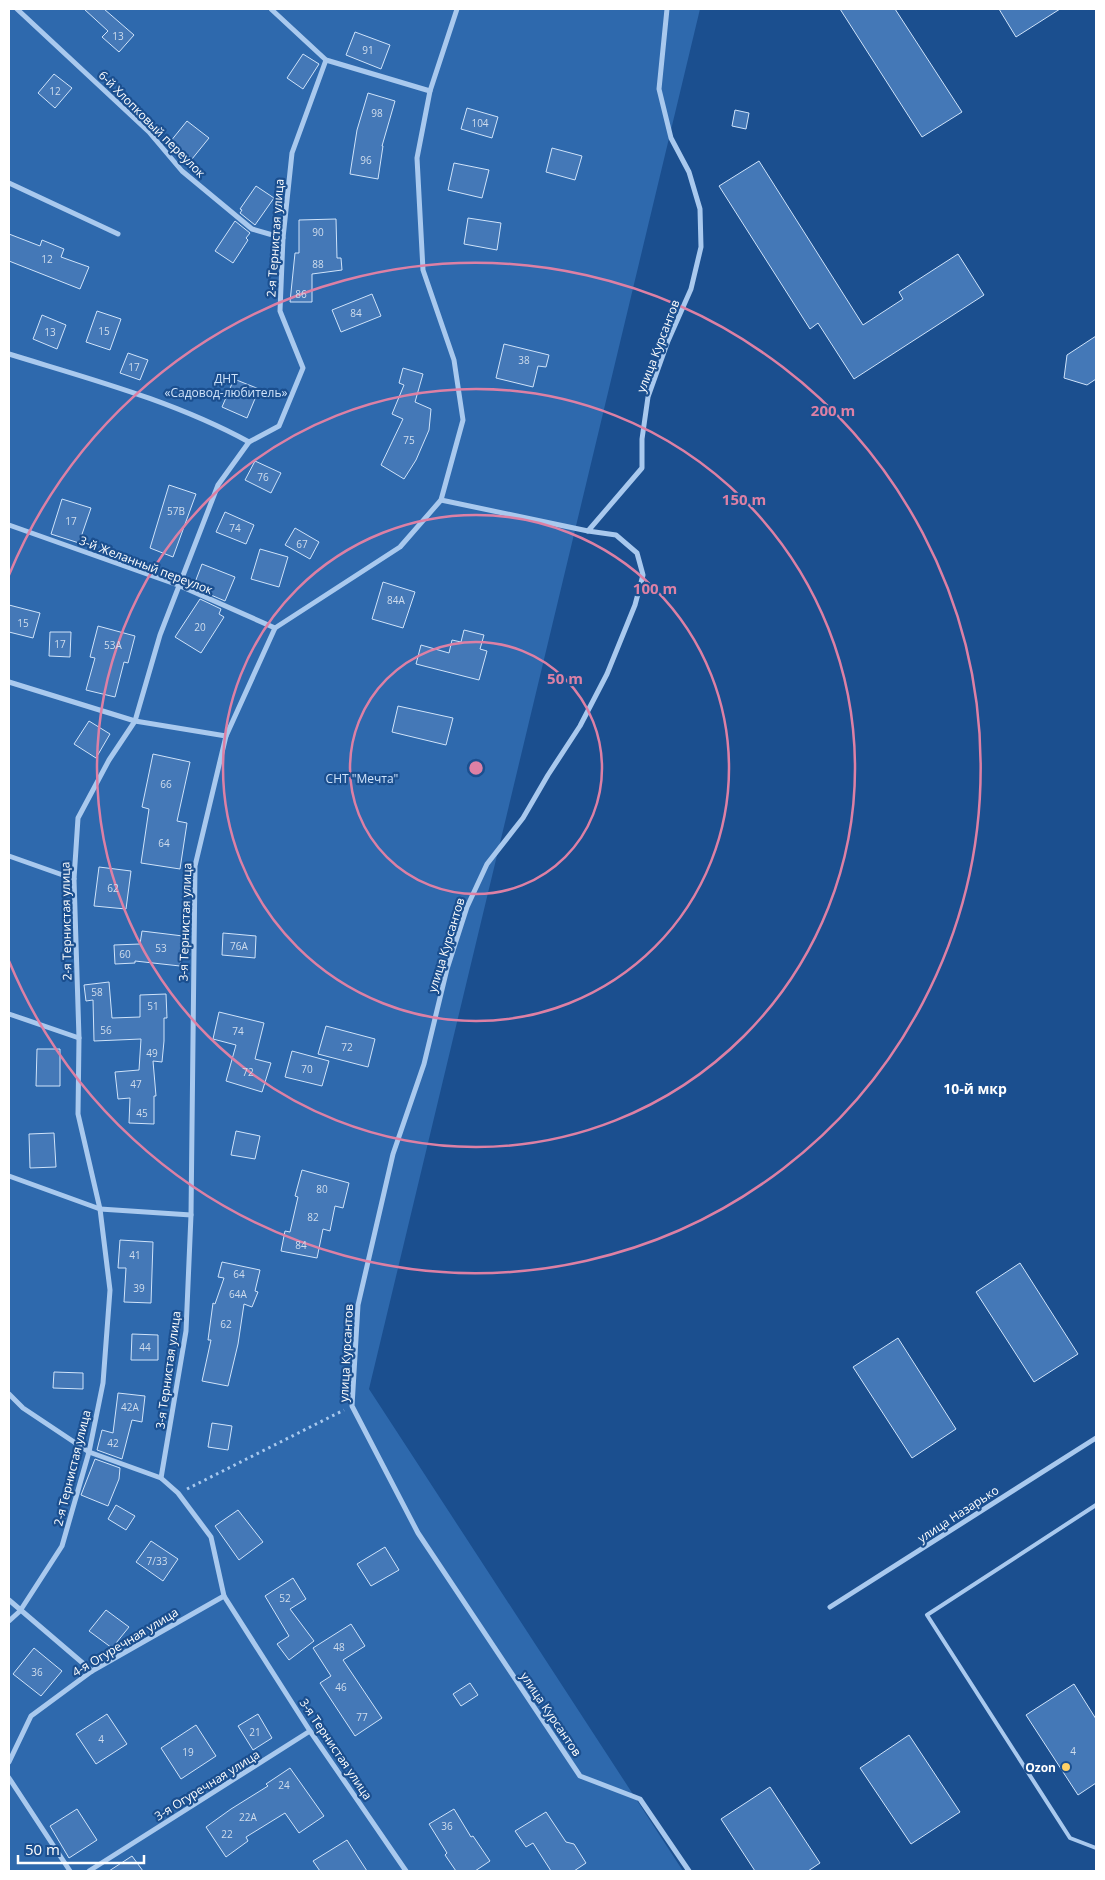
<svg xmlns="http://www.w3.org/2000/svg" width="1105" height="1880" font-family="'Open Sans',sans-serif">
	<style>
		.green { fill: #2e69ad }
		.building { fill: #4478b7; stroke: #cfe3fa }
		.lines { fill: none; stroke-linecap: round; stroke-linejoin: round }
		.path { stroke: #a9c9ee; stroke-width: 3; stroke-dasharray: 2.5 4; stroke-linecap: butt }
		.lane { stroke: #a9c9ee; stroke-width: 4 }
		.street { stroke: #a9c9ee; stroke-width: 5 }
		.ring { fill: none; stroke: #dd80a5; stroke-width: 2.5 }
		.poi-dot { fill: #ffd166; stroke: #1b4f8f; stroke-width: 2 }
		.labels { text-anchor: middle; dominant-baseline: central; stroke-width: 4.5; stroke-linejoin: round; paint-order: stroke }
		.number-label { font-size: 10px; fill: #d0dded }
		.street-label { font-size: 12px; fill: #fff; stroke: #1b4f8f }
		.park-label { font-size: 12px; fill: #cfe3fa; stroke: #1b4f8f }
		.poi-label { font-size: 12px; font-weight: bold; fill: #fff; stroke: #1b4f8f; text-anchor: end }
		.neighbourhood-label { font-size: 14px; font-weight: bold; fill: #fff; stroke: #1b4f8f }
		.centre { fill: #dd80a5; stroke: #1b4f8f; stroke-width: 2.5 }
		.ring-label { font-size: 15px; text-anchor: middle; font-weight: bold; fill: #dd80a5; stroke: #1b4f8f; stroke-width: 4.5; stroke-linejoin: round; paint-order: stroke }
	</style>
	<rect width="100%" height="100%" fill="#1b4f8f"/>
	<!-- green -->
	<path class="green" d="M9 9H700L369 1389 683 1871H9Z"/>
	<!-- building -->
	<g class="building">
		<path d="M84 9H104L134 35 119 52 102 37 108 31Z"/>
		<path d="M840 9H895L962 112 922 137Z"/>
		<path d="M999 9H1060L1016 37Z"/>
		<path d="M355 32 390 45 381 69 346 55Z"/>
		<path d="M303 54 319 64 303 89 287 78Z"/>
		<path d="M54 74 72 88 55 108 38 93Z"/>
		<path d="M368 93 395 101 382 146H383L378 179 350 174 357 130Z"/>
		<path d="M467 108 498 117 492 138 461 129Z"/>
		<path d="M735 110 749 113 746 129 732 126Z"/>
		<path d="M187 121 209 138 192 159 170 142Z"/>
		<path d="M552 148 582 156 575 180 546 172Z"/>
		<path d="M759 161 863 325 903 299 899 292 958 254 984 295 854 379 818 323 810 329 719 186Z"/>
		<path d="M454 163 489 170 482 198 448 190Z"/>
		<path d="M256 186 274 198 255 225 240 213 242 210 240 209Z"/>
		<path d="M468 218 501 223 497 250 464 244Z"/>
		<path d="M336 219 337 258H341L342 270 312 274V302H290L295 253H299V220Z"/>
		<path d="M235 221 250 233 246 238 248 240 233 263 215 251Z"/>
		<path d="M9 234 40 246 42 240 64 249 61 257 89 267 80 289 9 261Z"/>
		<path d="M372 294 381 316 341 332 332 310Z"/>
		<path d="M97 311 121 319 110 350 86 342Z"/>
		<path d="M42 315 66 325 57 349 33 339Z"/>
		<path d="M1096 336V379L1087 385 1064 378 1067 355Z"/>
		<path d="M504 344 549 355 546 367 538 366 533 387 496 378Z"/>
		<path d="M128 353 148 360 140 380 120 373Z"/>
		<path d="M403 368 423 374 415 402 431 409 429 430 416 460 404 479 381 465 403 419 392 414 404 385 399 383Z"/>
		<path d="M234 379 259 389 247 418 222 407Z"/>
		<path d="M255 461 281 473 271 493 245 480Z"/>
		<path d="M169 485 196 494 173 557 150 548Z"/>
		<path d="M62 499 91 508 79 543 51 534Z"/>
		<path d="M225 512 254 525 246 544 216 532Z"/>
		<path d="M295 528 319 542 310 559 285 545Z"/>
		<path d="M260 549 288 557 279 587 251 579Z"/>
		<path d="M202 564 235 577 225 601 204 592 206 590 194 585Z"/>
		<path d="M383 582 415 592 403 628 372 619Z"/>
		<path d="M200 599 221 609 219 614 224 617 201 653 175 637Z"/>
		<path d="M9 605 40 613 33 638 9 632Z"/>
		<path d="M98 626 135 636 128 663 124 662 115 697 86 690 95 658 90 657Z"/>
		<path d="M464 630 484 635 480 649 487 651 479 680 416 664 421 645 449 653 452 640 461 642Z"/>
		<path d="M50 632H71L70 657 49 656Z"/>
		<path d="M398 706 453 718 446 745 392 732Z"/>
		<path d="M89 721 110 734 96 758 74 744Z"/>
		<path d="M153 754 190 762 177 821 187 823 180 869 141 863 149 809 142 807Z"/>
		<path d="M99 867 131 871 126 909 94 906Z"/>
		<path d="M142 931 183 936 180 966 135 961V963L115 964 114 945 140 944Z"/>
		<path d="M223 933 256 936 255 958 222 955Z"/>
		<path d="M109 982 112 1018 140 1017V995L166 994 167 1018H164V1041L162 1062 153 1061 156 1096H154V1124L129 1123 130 1098 118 1099 115 1072 139 1070 141 1039 94 1041 93 1000 86 1001 84 985Z"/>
		<path d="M219 1012 264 1023 255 1059 271 1063 262 1092 226 1081 236 1045 213 1039Z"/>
		<path d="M326 1026 375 1039 368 1067 318 1054Z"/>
		<path d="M37 1049H60V1086H36Z"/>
		<path d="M292 1051 329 1061 322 1086 285 1077Z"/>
		<path d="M236 1131 260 1136 255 1159 231 1155Z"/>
		<path d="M54 1133 56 1167 30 1168 29 1134Z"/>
		<path d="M302 1170 349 1183 343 1208 335 1206 330 1231 323 1229 317 1258 281 1251 285 1231 290 1232 298 1197 295 1196Z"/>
		<path d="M120 1240 153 1242 151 1303 124 1302 126 1268H118Z"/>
		<path d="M222 1262 260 1270 255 1291 258 1292 252 1307 244 1304 238 1344 228 1386 202 1381 211 1340H208L213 1303 215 1304 224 1278 218 1277Z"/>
		<path d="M1020 1263 1078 1354 1034 1382 976 1292Z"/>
		<path d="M132 1334 158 1335V1360H131Z"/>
		<path d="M898 1338 956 1429 912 1458 853 1367Z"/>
		<path d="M54 1372 83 1373V1389L53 1388Z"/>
		<path d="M118 1393 145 1396 142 1422 132 1420 122 1459 97 1450 102 1430 113 1433Z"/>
		<path d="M212 1423 232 1426 228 1450 208 1447Z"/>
		<path d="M95 1459 120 1468 119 1479 108 1506 81 1495Z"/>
		<path d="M116 1505 135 1516 126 1530 108 1519Z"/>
		<path d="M238 1510 263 1542 239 1560 215 1526Z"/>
		<path d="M151 1541 178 1559 163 1581 136 1562Z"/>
		<path d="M385 1547 399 1570 371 1586 357 1564Z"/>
		<path d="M293 1578 306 1599 290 1609 314 1641 289 1660 277 1644 289 1636 265 1596Z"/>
		<path d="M106 1610 129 1627 112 1648 89 1631Z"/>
		<path d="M351 1624 365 1646 343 1660 382 1718 355 1736 320 1683 331 1676 313 1648Z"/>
		<path d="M34 1648 62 1671 41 1696 13 1674Z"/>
		<path d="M470 1683 478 1695 461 1706 453 1694Z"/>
		<path d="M1074 1684 1096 1719V1783L1078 1795 1026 1715Z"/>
		<path d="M107 1714 127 1744 96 1764 76 1734Z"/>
		<path d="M258 1714 272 1738 253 1750 238 1726Z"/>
		<path d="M196 1725 216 1756 181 1779 161 1748Z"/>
		<path d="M909 1735 960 1812 911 1844 860 1768Z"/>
		<path d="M290 1768 324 1816 299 1833 285 1813 246 1837 248 1841 226 1857 206 1827 231 1809 268 1786 266 1784Z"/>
		<path d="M770 1787 820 1863 808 1871H755L721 1819Z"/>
		<path d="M77 1809 97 1840 69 1858 50 1826Z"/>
		<path d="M454 1809 471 1837 473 1836 490 1861 475 1871H456L445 1855 447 1853 429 1824Z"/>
		<path d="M546 1812 566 1842 574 1844 586 1863 574 1871H551L533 1843 526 1847 515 1831Z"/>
		<path d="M347 1840 367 1871H320L313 1861Z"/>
		<path d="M132 1856 143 1871H109Z"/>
	</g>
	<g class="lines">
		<!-- path -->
		<path class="path" d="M187 1489 344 1410"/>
		<!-- lane -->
		<path class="lane" d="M1096 1505 927 1615 1070 1838 1096 1848"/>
		<!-- street -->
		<g class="street">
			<path d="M17 9 149 132 182 171 252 229 283 238"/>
			<path d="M271 9 326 60 430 91"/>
			<path d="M667 9 659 89 671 138 689 172 700 209 701 247 691 289 668 341 648 397 642 439V468L588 531 616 535 637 553 643 575 635 605 607 674 580 726 548 775 523 818 487 864 467 907 447 969 424 1064 393 1154 358 1305 352 1406 418 1533 580 1776 640 1799 689 1871"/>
			<path d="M9 183 118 234"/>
			<path d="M9 354C90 379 174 401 249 442"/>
			<path d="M441 500 588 531"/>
			<path d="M9 525 178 585 275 628"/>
			<path d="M9 682 135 721 226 736"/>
			<path d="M9 856 74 879"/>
			<path d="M9 1014 79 1038"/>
			<path d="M9 1176 100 1209 191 1215"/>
			<path d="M9 1394 23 1408 89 1452 161 1478"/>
			<path d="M9 1600 92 1671"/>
			<path d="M830 1607 1096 1438"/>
			<path d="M9 1621 20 1611 62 1546 89 1452 103 1383 110 1290 100 1209 78 1114 79 1038 74 879 78 818 109 760 135 721 160 635 218 485 249 442 279 426 303 368 280 311 283 238 292 153 326 60"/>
			<path d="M9 1762 31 1716 92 1671 224 1596"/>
			<path d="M9 1778 70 1871"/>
			<path d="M89 1871 310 1731"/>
			<path d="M406 1871 310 1731 224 1596 211 1537 178 1493 161 1478 186 1331 191 1215 195 866 226 736 275 628 400 547 441 500 463 420 454 360 423 270 417 158 430 91 457 9"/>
		</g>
	</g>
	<!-- distance rings -->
	<g class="ring">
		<circle cx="476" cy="768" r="126"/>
		<circle cx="476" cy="768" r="253"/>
		<circle cx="476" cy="768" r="379"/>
		<path d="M9 575A505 505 0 1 1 9 961"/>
	</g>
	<!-- markers -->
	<circle class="poi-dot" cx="1066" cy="1767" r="5"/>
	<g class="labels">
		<!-- number labels -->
		<g class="number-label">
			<text x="118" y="36">13</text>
			<text x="368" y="50">91</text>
			<text x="55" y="91">12</text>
			<text x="377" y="113">98</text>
			<text x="480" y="123">104</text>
			<text x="366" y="160">96</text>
			<text x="318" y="232">90</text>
			<text x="47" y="259">12</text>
			<text x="318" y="264">88</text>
			<text x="301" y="294">86</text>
			<text x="356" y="313">84</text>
			<text x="104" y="331">15</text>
			<text x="50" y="332">13</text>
			<text x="524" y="360">38</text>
			<text x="134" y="367">17</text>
			<text x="409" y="440">75</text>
			<text x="263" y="477">76</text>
			<text x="176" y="511">57В</text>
			<text x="71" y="521">17</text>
			<text x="235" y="528">74</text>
			<text x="302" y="544">67</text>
			<text x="396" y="600">84А</text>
			<text x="23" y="623">15</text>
			<text x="200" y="627">20</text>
			<text x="60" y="644">17</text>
			<text x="113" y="645">53А</text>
			<text x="166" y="784">66</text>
			<text x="164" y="843">64</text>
			<text x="113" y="888">62</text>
			<text x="239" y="946">76А</text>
			<text x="161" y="948">53</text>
			<text x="125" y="954">60</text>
			<text x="97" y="992">58</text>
			<text x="153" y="1006">51</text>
			<text x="106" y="1030">56</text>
			<text x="238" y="1031">74</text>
			<text x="347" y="1047">72</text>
			<text x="152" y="1053">49</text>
			<text x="307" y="1069">70</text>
			<text x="248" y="1072">72</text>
			<text x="136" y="1084">47</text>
			<text x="142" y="1113">45</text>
			<text x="322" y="1189">80</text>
			<text x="313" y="1217">82</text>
			<text x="301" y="1245">84</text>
			<text x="135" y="1255">41</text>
			<text x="239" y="1274">64</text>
			<text x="139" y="1288">39</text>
			<text x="238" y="1294">64А</text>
			<text x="226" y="1324">62</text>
			<text x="145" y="1347">44</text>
			<text x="130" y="1407">42А</text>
			<text x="113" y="1443">42</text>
			<text x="157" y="1561">7/33</text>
			<text x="285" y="1598">52</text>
			<text x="339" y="1647">48</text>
			<text x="37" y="1672">36</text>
			<text x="341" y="1687">46</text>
			<text x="362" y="1717">77</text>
			<text x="255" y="1732">21</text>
			<text x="101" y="1739">4</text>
			<text x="1073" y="1751">4</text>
			<text x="188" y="1752">19</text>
			<text x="284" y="1785">24</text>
			<text x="248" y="1817">22А</text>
			<text x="447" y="1826">36</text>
			<text x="227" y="1834">22</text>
		</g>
		<!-- street labels -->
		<g class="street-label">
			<text transform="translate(152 124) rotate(45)">6-й Хлопковый переулок</text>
			<text transform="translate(275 238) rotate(-86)">2-я Тернистая улица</text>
			<text transform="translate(658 346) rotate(-69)">улица Курсантов</text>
			<text transform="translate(146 565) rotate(21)">3-й Желанный переулок</text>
			<text transform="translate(66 921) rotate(-91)">2-я Тернистая улица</text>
			<text transform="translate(185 922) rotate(-88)">3-я Тернистая улица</text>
			<text transform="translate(446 945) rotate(-73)">улица Курсантов</text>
			<text transform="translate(346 1353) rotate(-87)">улица Курсантов</text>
			<text transform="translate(168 1370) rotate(-82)">3-я Тернистая улица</text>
			<text transform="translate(72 1468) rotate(-76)">2-я Тернистая улица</text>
			<text transform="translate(958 1514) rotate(-33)">улица Назарько</text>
			<text transform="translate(125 1642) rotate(-31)">4-я Огуречная улица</text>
			<text transform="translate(551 1714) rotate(56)">улица Курсантов</text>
			<text transform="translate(336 1749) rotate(56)">3-я Тернистая улица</text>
			<text transform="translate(207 1785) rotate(-32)">3-я Огуречная улица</text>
		</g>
		<!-- park labels -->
		<g class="park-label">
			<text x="226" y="378">ДНТ<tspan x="226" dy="14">«Садовод-любитель»</tspan></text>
			<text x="362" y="778">СНТ "Мечта"</text>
		</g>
		<!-- poi labels -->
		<g class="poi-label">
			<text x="1056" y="1767">Ozon</text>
		</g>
		<!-- neighbourhood labels -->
		<g class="neighbourhood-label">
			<text x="975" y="1088">10-й мкр</text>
		</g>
	</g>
	<circle cx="476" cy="768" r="8" class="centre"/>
	<g class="ring-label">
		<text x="833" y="416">200 m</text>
		<text x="744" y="505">150 m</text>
		<text x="655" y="594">100 m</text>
		<text x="565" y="684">50 m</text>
	</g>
	<!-- border -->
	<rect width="1105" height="1880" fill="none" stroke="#ffffff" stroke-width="20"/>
	<!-- scale -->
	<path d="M18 1855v8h126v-8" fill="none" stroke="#ffffff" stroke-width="2.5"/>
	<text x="25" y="1855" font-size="15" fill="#ffffff" stroke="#1b4f8f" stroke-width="4" paint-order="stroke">50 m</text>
</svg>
